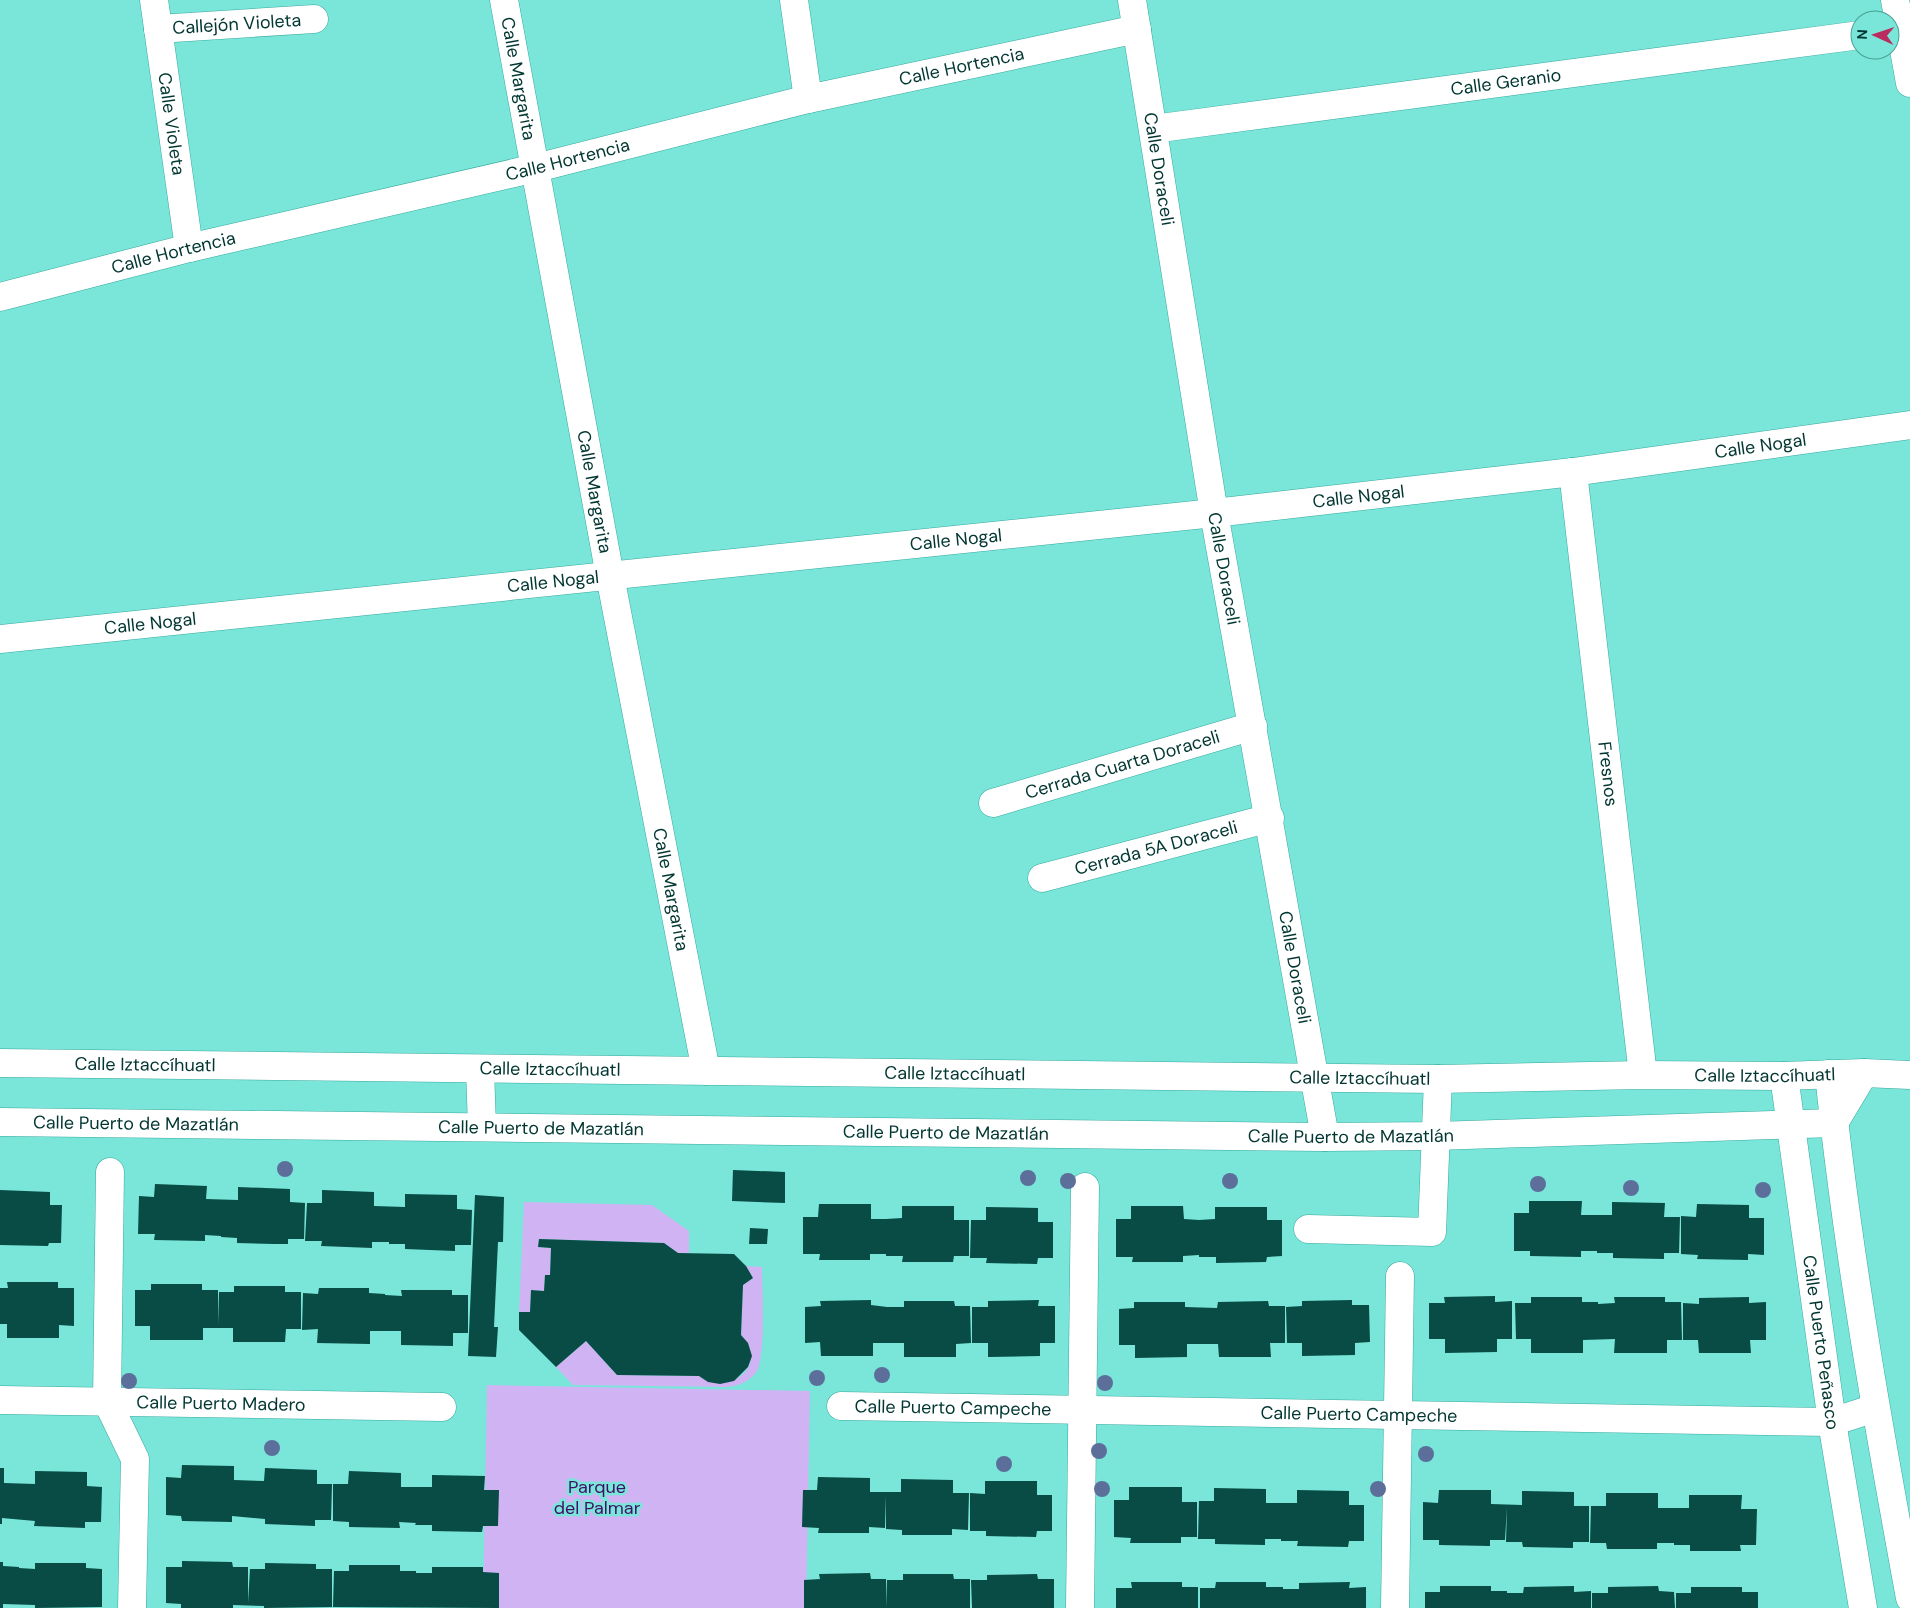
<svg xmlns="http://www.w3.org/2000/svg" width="1910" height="1608" font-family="'DM Sans',sans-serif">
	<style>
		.green { fill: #d0b3f3 }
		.building { fill: #094b45 }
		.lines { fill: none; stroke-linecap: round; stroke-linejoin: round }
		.minor-casing { stroke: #35aa9e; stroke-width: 29 }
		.major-casing { stroke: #35aa9e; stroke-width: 29 }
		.minor { stroke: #fff; stroke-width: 28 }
		.major { stroke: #fff; stroke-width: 28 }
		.tree { fill: #5b6f9a }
		.labels { text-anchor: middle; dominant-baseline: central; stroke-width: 5; stroke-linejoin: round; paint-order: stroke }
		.street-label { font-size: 18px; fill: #013631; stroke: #79e6d9 }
		.park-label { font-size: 18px; fill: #420d67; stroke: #79e6d9 }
	</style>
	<rect width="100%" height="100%" fill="#79e6d9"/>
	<!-- green -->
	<g class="green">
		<path d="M524 1202 652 1205 689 1231V1253H678L664 1243 539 1239 538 1247 551 1248 550 1275H545L544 1291 531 1290 530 1312H519Z"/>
		<path d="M746 1266 762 1267C762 1290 766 1353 757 1371 751 1381 738 1386 727 1387L573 1385 556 1367 586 1341 617 1375 699 1376C730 1397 770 1365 741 1335L743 1285 753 1278Z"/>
		<path d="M487 1385 810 1391 806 1608H483Z"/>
	</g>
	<!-- building -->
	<g class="building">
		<path d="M733 1170 785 1172V1203L732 1201Z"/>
		<path d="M155 1184 207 1186 206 1199 238 1200V1187L290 1189V1202L305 1203 304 1239H288V1244H274L237 1243V1238L221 1237V1236L205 1235V1241L154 1240 155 1234H138L139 1196 154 1197Z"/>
		<path d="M0 1190 50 1192V1205H62L61 1243H49L48 1246 0 1245Z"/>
		<path d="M322 1190 374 1192V1206L405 1207V1194L457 1195V1209L472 1210 471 1245H455V1251L405 1249V1244H389V1242H372V1248L321 1246 322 1241H305L307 1203H322Z"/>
		<path d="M475 1195 504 1197 503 1242H498L494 1327H498L496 1357 468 1356Z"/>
		<path d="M1529 1201H1582L1581 1215H1612V1202L1665 1203 1664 1217H1680L1679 1253H1664V1259L1613 1258V1253H1597V1251H1581V1257L1530 1256V1251H1514V1213H1529Z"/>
		<path d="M819 1204H871V1219H886L902 1218V1206H954V1220H969V1256H954L953 1262H902L903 1256H886V1254H870V1260H819L820 1254H803V1217H818Z"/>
		<path d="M1697 1204 1749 1205V1218H1764V1255L1748 1254V1260L1697 1259 1698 1255 1681 1254V1216L1696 1217Z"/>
		<path d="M1131 1206H1183L1184 1219 1199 1220 1215 1219V1207H1267V1220H1282V1256L1267 1257 1266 1262 1216 1263V1257H1199V1255L1183 1256V1262H1132L1133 1257H1116V1219H1131Z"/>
		<path d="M986 1207 1038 1208V1222H1053V1258H1038L1037 1264 986 1263 987 1258H970L971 1220H986Z"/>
		<path d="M750 1228 768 1229 767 1244H749Z"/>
		<path d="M539 1239 664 1243 678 1253 734 1254 746 1266 753 1278 743 1285 741 1335 748 1343 752 1356 748 1367 734 1381 720 1384 708 1382 699 1376 617 1375 586 1341 556 1367 519 1330V1312H530L531 1290 544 1291 545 1275H550L551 1248 538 1247Z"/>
		<path d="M7 1282H58V1288H74V1326L59 1325V1338H7V1324H0V1288H8Z"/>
		<path d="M151 1284H202V1290H218V1325L219 1292H234V1286H285V1292H301V1329H286L285 1342H233V1328H203V1340H150V1326H135V1290H151Z"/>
		<path d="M319 1288H369V1293L385 1294V1295L402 1296 401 1290H452V1295H468V1333H453V1346L401 1345V1331H370V1344L317 1343 318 1329 302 1330 303 1293 318 1294Z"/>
		<path d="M1495 1296V1302L1512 1301V1339H1497V1352L1445 1353V1339H1429V1303H1445L1444 1297Z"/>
		<path d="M1531 1297H1582V1302H1598V1304L1615 1303 1614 1297H1665V1302H1681L1682 1340H1667V1353H1614L1615 1339 1583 1340V1353H1531V1339H1516L1515 1303H1531Z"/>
		<path d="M1749 1297V1303L1766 1302V1340H1750L1751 1353H1699L1698 1340H1683V1303L1699 1304V1298Z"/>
		<path d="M871 1300V1305L887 1307H904V1301H954L955 1306H970L971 1343 956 1344V1357H904V1343H873V1356H821L820 1342 805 1343V1307L821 1306 820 1301Z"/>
		<path d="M1039 1300 1038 1306H1055V1343H1040V1356L988 1357V1343H972V1307H988V1301Z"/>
		<path d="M1352 1300V1305H1369L1370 1342 1355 1343V1355L1302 1356V1343H1287L1286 1307 1302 1306V1301Z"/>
		<path d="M1268 1301 1269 1306H1285V1343H1270L1271 1357H1219L1218 1344H1187V1357L1135 1358V1345H1119V1309L1134 1308V1302H1185V1307L1217 1308 1218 1302Z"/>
		<path d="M182 1465 234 1466V1480L264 1481 265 1468 317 1470V1484H332L331 1520H315V1526L265 1524V1519L232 1516V1522L182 1521 181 1516 166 1515V1477L181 1478Z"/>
		<path d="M0 1468H4V1483L35 1484V1471L87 1472V1486L102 1487 101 1522H85V1528L34 1526 35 1521 2 1518V1524H0Z"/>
		<path d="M349 1471 401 1473V1487H432V1475L485 1476 484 1490H499L498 1526H483L482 1532 432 1531V1525H415L416 1523 399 1522 400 1528 349 1527V1522L333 1521V1484H348Z"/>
		<path d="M818 1477 870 1478V1492H901V1479L953 1480V1493H969L968 1530 952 1529V1535H902V1530L886 1529V1495L885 1528 869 1527V1533H818L819 1528 802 1527 803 1490H817Z"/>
		<path d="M985 1481H1037V1495H1052V1531H1037L1036 1537 986 1536V1531H970V1493L985 1494Z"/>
		<path d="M1129 1487H1182V1502H1197V1537H1181V1543H1130L1131 1538 1114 1537V1500H1129Z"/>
		<path d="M1214 1488 1266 1489V1503H1297V1490L1349 1491V1505H1364V1541H1349L1348 1547 1297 1546 1298 1541H1281V1539H1265V1545L1215 1544V1539H1198L1199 1501H1214Z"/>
		<path d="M1439 1490H1491V1504L1522 1505V1491L1574 1492V1506H1589V1542H1573V1548L1523 1547 1522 1542H1506L1507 1507 1505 1540H1490V1546L1439 1545V1540H1423V1502L1438 1503Z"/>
		<path d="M1606 1493H1658V1508H1689V1495H1742L1741 1509H1757L1756 1545H1740L1741 1551H1690V1545H1674V1543H1657V1549H1607L1606 1543H1590L1591 1506H1606Z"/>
		<path d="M182 1561 232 1562 233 1567H248V1603L250 1569H265V1563L316 1564V1569H332V1607L264 1608V1606L233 1605V1608H181V1604L166 1603V1567H182Z"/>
		<path d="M0 1562H3V1566L19 1567V1568L35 1569V1563H86V1568L102 1569V1607L35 1608V1605L3 1604V1608H0Z"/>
		<path d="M349 1565H400V1571H416V1573H432V1567H483V1572L499 1573V1608L333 1607 334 1571H349Z"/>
		<path d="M870 1573 871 1579H886L887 1608H804V1580L820 1579 819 1574Z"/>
		<path d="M903 1574H953L954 1579H970V1608H887V1580H903Z"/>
		<path d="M1037 1574 1038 1579H1054V1608H972L971 1580H987V1575Z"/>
		<path d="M1131 1582H1182V1587H1198V1608H1116V1588H1132Z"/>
		<path d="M1216 1582H1266V1587H1283V1589H1299V1583L1350 1582 1349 1588 1366 1587V1608H1200V1588H1215Z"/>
		<path d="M1440 1586H1491V1591H1507V1593H1523L1524 1587 1574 1586V1592L1591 1591V1608H1425V1592H1440Z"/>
		<path d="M1658 1586 1659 1591 1674 1592 1675 1608H1592V1593H1608V1587Z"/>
		<path d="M1691 1587H1742V1592H1758V1608H1676V1593H1691Z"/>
	</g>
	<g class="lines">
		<!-- minor casing -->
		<g class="minor-casing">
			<g id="minor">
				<path id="s1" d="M154 0 189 248"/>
				<path id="s2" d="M504 0 610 576 706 1071"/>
				<path d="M794 0 808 99"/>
				<path id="s3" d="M1132 0 1214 513 1325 1137"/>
				<path d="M1895 0 1910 83"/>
				<path id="s4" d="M158 29 314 19"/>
				<path id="s5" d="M1153 129 1860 35"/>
				<path id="s6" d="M0 297 189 248 536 168 808 99 1137 29"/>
				<path id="s7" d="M1573 472 1643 1075"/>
				<path id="s8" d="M0 639 1214 513 1573 472 1910 425"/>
				<path id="s9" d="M993 803 1253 726"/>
				<path id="s10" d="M1042 878 1270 818"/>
				<path d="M1829 1074C1847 1250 1878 1424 1910 1598"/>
				<path id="s11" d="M1784 1076 1832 1422 1863 1608"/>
				<path d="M110 1172 107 1401 135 1459 132 1608"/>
				<path d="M1308 1229 1432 1232 1438 1079"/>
				<path id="s12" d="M0 1400 442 1407"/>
				<path id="s13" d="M841 1406 1832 1422 1875 1408"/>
				<path d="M1080 1608 1085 1187"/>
				<path d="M1395 1608 1400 1276"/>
			</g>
		</g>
		<!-- major casing -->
		<g class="major-casing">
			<g id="major">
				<path id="s14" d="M0 1063 1438 1079 1643 1075 1784 1076 1864 1073 1910 1075"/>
				<path d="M480 1069 482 1127"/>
				<path id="s15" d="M0 1122 1325 1137 1436 1136 1834 1123 1864 1073"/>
			</g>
		</g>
		<!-- minor -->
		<use href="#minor" class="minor"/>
		<!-- major -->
		<use href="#major" class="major"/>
	</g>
	<!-- trees -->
	<g class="tree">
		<circle cx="285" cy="1169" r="8"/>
		<circle cx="1028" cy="1178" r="8"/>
		<circle cx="1068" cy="1181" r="8"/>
		<circle cx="1230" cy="1181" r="8"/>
		<circle cx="1538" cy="1184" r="8"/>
		<circle cx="1631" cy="1188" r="8"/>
		<circle cx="1763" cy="1190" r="8"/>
		<circle cx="882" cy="1375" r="8"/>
		<circle cx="817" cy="1378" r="8"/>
		<circle cx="129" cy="1381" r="8"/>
		<circle cx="1105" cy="1383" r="8"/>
		<circle cx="272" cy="1448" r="8"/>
		<circle cx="1099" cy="1451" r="8"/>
		<circle cx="1426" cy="1454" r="8"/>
		<circle cx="1004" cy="1464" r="8"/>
		<circle cx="1102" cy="1489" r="8"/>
		<circle cx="1378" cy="1489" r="8"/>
	</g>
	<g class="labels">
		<!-- street labels -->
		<g class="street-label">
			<text stroke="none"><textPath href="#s4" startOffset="79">Callejón Violeta</textPath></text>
			<text stroke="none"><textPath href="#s6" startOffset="989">Calle Hortencia</textPath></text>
			<text stroke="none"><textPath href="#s2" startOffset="80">Calle Margarita</textPath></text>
			<text stroke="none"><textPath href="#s5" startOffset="356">Calle Geranio</textPath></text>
			<text stroke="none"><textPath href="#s1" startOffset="125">Calle Violeta</textPath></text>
			<text stroke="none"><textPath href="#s6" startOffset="584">Calle Hortencia</textPath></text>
			<text stroke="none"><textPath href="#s3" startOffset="171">Calle Doraceli</textPath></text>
			<text stroke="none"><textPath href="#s6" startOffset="179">Calle Hortencia</textPath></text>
			<text stroke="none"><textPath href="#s8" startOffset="1771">Calle Nogal</textPath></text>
			<text stroke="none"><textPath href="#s2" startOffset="500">Calle Margarita</textPath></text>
			<text stroke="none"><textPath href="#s8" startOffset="1366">Calle Nogal</textPath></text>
			<text stroke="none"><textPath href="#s8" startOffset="961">Calle Nogal</textPath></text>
			<text stroke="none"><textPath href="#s3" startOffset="576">Calle Doraceli</textPath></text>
			<text stroke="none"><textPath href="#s8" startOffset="556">Calle Nogal</textPath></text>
			<text stroke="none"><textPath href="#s8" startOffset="151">Calle Nogal</textPath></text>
			<text stroke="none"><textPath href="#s9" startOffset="135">Cerrada Cuarta Doraceli</textPath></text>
			<text stroke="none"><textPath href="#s7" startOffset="304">Fresnos</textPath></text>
			<text stroke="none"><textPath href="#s10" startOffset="118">Cerrada 5A Doraceli</textPath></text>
			<text stroke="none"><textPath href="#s2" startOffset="905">Calle Margarita</textPath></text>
			<text stroke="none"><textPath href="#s3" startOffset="981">Calle Doraceli</textPath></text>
			<text stroke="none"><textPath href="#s14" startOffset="145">Calle Iztaccíhuatl</textPath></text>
			<text stroke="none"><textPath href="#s14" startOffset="550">Calle Iztaccíhuatl</textPath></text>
			<text stroke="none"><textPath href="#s14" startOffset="955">Calle Iztaccíhuatl</textPath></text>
			<text stroke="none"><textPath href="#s14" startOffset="1765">Calle Iztaccíhuatl</textPath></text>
			<text stroke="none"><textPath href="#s14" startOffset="1360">Calle Iztaccíhuatl</textPath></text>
			<text stroke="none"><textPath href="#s15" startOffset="136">Calle Puerto de Mazatlán</textPath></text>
			<text stroke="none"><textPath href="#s15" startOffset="541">Calle Puerto de Mazatlán</textPath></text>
			<text stroke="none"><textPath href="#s15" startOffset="946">Calle Puerto de Mazatlán</textPath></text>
			<text stroke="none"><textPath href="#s15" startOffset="1351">Calle Puerto de Mazatlán</textPath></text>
			<text stroke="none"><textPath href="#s11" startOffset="269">Calle Puerto Peñasco</textPath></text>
			<text stroke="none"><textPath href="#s12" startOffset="221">Calle Puerto Madero</textPath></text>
			<text stroke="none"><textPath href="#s13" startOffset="112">Calle Puerto Campeche</textPath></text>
			<text stroke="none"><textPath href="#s13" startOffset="518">Calle Puerto Campeche</textPath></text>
		</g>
		<!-- park labels -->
		<g class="park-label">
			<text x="597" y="1487">Parque<tspan x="597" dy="21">del Palmar</tspan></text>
		</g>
	</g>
	<!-- north arrow -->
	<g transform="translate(1875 35) rotate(273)"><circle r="24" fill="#79e6d9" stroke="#49a096"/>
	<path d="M0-4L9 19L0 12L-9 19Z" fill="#ba2c5d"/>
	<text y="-8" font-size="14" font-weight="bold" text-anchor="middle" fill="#013631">N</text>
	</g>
</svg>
